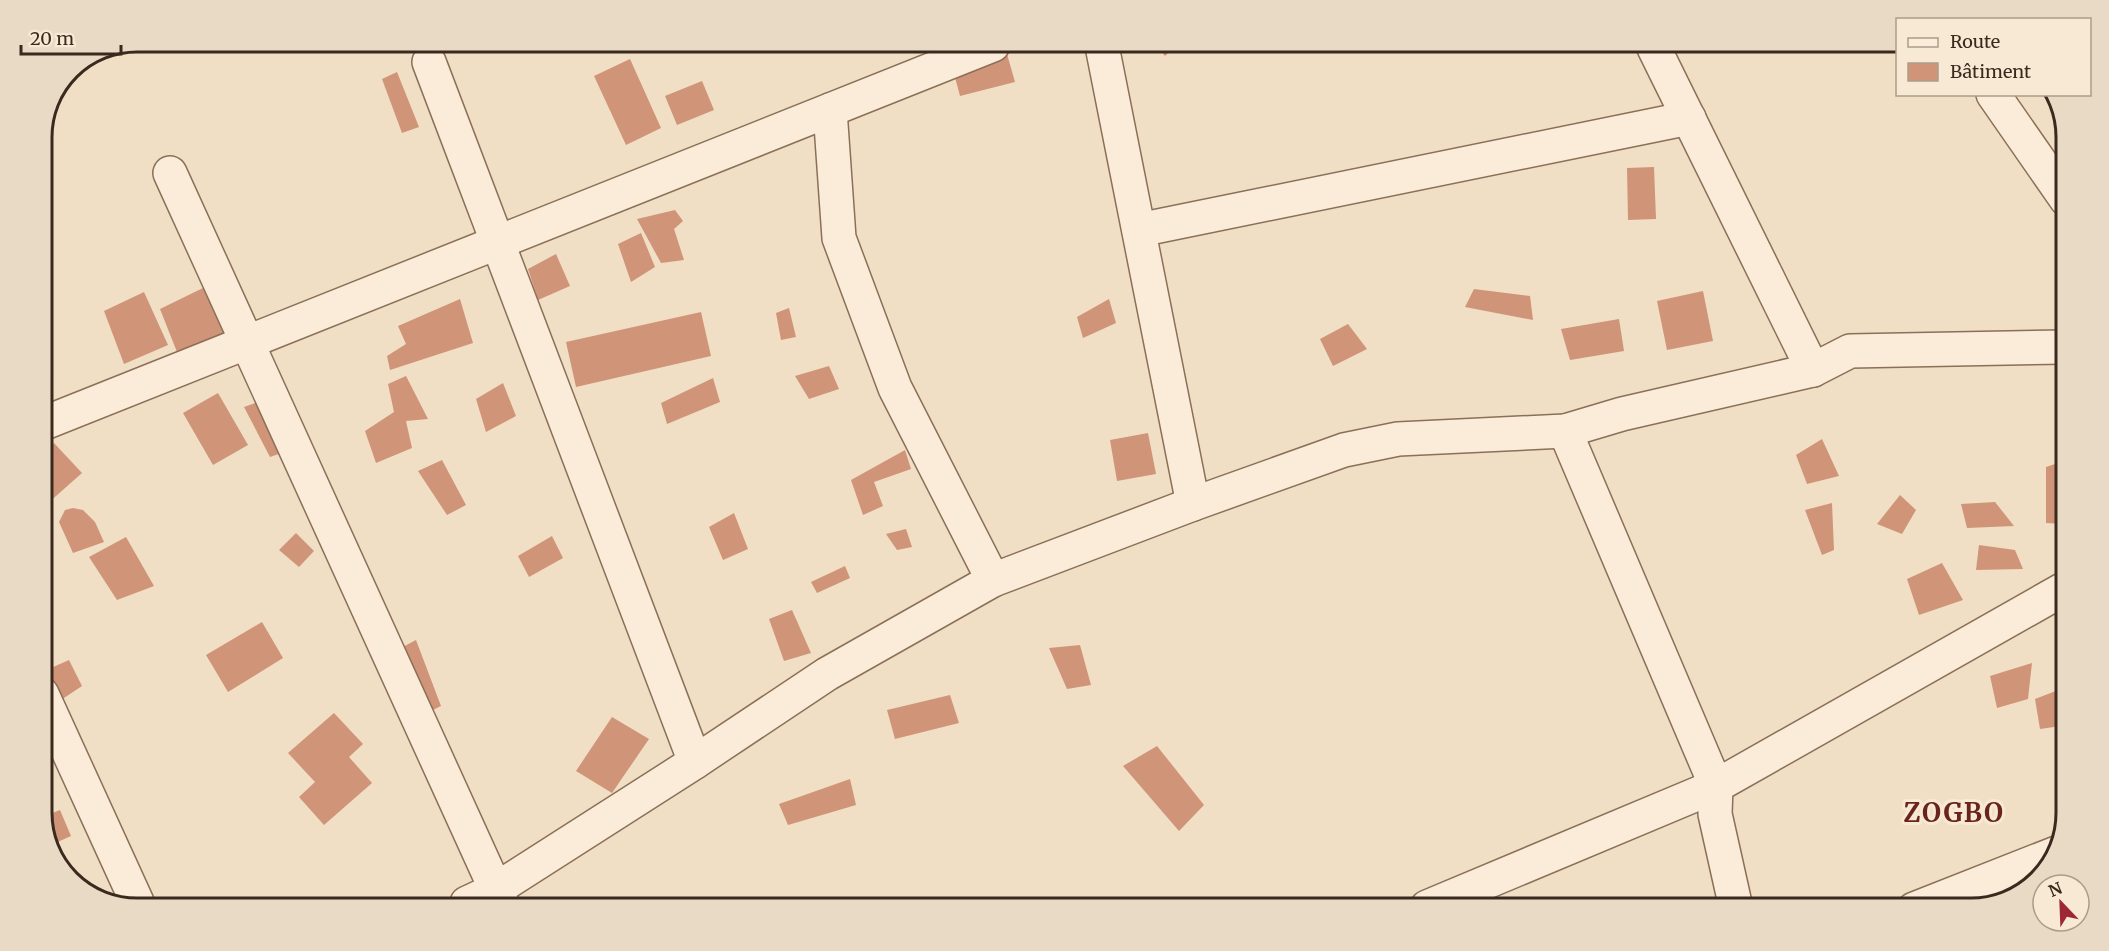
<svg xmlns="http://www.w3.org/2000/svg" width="2109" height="951" font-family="Merriweather,serif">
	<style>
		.building { fill: #d09478 }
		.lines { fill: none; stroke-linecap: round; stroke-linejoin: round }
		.street-casing { stroke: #8b6f59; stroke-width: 36 }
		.street { stroke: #faecd8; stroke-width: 33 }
		.labels { text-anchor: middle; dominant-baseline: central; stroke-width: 6; stroke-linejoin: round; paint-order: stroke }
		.district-label { font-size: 26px; font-weight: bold; letter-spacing: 1.5px; fill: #69241c; stroke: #f7e9d4 }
		.rim { fill: none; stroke: #3b291e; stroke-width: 3 }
	</style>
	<rect width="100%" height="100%" fill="#f0dfc4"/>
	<!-- building -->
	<g class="building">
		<path d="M1157 46H1176L1165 56Z"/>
		<path d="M1005 47 1015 82 960 96 951 62Z"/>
		<path d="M630 59 661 128 626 145 594 76Z"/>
		<path d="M397 72 419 127 402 133 382 79Z"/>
		<path d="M702 81 714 110 677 125 665 96Z"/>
		<path d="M1654 167 1656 219 1628 220 1627 168Z"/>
		<path d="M675 210 683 221 674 229 684 260 661 263 637 219Z"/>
		<path d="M641 233 655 267 631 282 618 244Z"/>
		<path d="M556 254 570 286 538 300 528 269Z"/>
		<path d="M205 287 227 337 179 357 160 309Z"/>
		<path d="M1474 289 1530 296 1533 320 1465 307Z"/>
		<path d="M1703 291 1713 341 1667 350 1657 301Z"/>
		<path d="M144 292 168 345 124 364 104 311Z"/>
		<path d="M460 299 473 343 390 370 387 356 406 344 398 326Z"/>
		<path d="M1109 299 1116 323 1083 338 1077 317Z"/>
		<path d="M789 308 796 337 781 340 776 313Z"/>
		<path d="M701 312 711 356 576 387 566 342Z"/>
		<path d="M1619 319 1624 351 1570 360 1561 329Z"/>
		<path d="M1348 324 1367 349 1333 366 1320 339Z"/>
		<path d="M829 366 839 389 809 399 795 376Z"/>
		<path d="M406 376 428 419 406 421 412 448 376 463 365 431 394 412 388 384Z"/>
		<path d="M713 378 720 402 667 424 661 403Z"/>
		<path d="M503 383 516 416 486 432 476 399Z"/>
		<path d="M218 393 248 445 213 465 183 413Z"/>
		<path d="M266 399 290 450 270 457 244 407Z"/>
		<path d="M1148 433 1156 474 1117 481 1110 440Z"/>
		<path d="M1822 439 1839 476 1807 484 1796 455Z"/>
		<path d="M54 443 82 473 47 504 42 498V453Z"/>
		<path d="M905 450 911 469 874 482 883 506 863 515 851 480Z"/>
		<path d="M442 460 466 505 447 515 418 471Z"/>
		<path d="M2061 462 2059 494H2063V524L2046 523V467Z"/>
		<path d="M1900 495 1916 510 1902 534 1877 524Z"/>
		<path d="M1995 502 2014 526 1967 528 1961 504Z"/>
		<path d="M1832 503 1834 550 1822 555 1805 510Z"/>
		<path d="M73 508 83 510 95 522 104 542 73 553 59 522 65 510Z"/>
		<path d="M734 513 748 549 723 560 709 527Z"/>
		<path d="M906 529 912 547 897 550 886 534Z"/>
		<path d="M296 533 314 551 299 567 279 550Z"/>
		<path d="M552 536 563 558 529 577 518 556Z"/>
		<path d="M126 537 154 586 117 600 89 557Z"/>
		<path d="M1979 545 2015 550 2023 569 1976 570Z"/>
		<path d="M1942 563 1963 600 1919 615 1907 579Z"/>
		<path d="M845 566 850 578 817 593 811 582Z"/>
		<path d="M792 610 811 653 784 661 769 619Z"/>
		<path d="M262 622 283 658 228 692 206 655Z"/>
		<path d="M416 640 441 706 423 715 399 649Z"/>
		<path d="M1080 645 1091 685 1067 689 1049 648Z"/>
		<path d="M69 660 82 686 58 702 42 676V672Z"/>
		<path d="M2032 663 2028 699 1997 708 1990 676Z"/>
		<path d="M2061 689V726L2040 729 2035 699Z"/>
		<path d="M950 695 959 723 895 739 887 710Z"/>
		<path d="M334 713 363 744 349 757 372 783 324 825 299 797 315 782 288 753Z"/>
		<path d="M612 717 649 739 612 793 576 771Z"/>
		<path d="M1157 746 1204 805 1179 831 1123 766Z"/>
		<path d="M850 779 856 805 788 825 779 804Z"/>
		<path d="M60 810 71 836 51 845 42 817Z"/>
	</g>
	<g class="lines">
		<!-- street casing -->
		<g class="street-casing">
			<g id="street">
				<path d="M1102 46 1193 504"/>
				<path d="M1654 48 1813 370"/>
				<path d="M429 62 695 762"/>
				<path d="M1993 94 2066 199"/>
				<path d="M830 110 839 238 895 388 993 580"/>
				<path d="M170 173 502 903"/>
				<path d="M1139 230 1689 118"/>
				<path d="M42 424 993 45"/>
				<path d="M1565 431 1716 786 1715 814 1736 908"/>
				<path d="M42 694 137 902"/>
				<path d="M467 903 495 890 695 762 827 674 993 580 1193 504 1344 450 1398 439 1565 431 1622 414 1813 370 1850 351 2065 347"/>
				<path d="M1427 907 1716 786 2062 590"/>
				<path d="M1914 909 2059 852"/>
			</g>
		</g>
		<!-- street -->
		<use href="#street" class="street"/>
	</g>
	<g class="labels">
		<!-- district labels -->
		<g class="district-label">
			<text x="1954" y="812">ZOGBO</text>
		</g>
	</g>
	<!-- crop -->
	<path d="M0 0H2109V951H0ZM137 52H1971A85 85 0 0 1 2056 137V813A85 85 0 0 1 1971 898H137A85 85 0 0 1 52 813V137A85 85 0 0 1 137 52Z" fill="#e8dac5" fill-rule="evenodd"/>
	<path class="rim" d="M137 52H1971A85 85 0 0 1 2056 137V813A85 85 0 0 1 1971 898H137A85 85 0 0 1 52 813V137A85 85 0 0 1 137 52Z"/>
	<!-- legend -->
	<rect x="1896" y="18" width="195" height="78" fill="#f7e9d4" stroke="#ac9c8b" stroke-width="1.5"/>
	<rect x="1908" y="38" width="30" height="9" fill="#faecd8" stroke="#ac9c8b" stroke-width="1.5"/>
	<text x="1950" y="48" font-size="18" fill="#3b291e">Route</text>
	<rect x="1908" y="63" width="30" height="18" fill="#d09478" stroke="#ac9c8b" stroke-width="1.5"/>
	<text x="1950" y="78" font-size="18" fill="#3b291e">Bâtiment</text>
	<!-- north arrow -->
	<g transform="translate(2061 903) rotate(337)"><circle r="28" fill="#f7e9d4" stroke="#ac9c8b" stroke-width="1.5"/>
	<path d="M0-4.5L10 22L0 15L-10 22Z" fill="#9d2733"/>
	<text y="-9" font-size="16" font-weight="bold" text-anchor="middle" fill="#3b291e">N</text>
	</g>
	<!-- scale -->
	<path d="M21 45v9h100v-9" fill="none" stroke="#3b291e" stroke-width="3"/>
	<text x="30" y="45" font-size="18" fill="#3b291e" stroke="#f7e9d4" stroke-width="4.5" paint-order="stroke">20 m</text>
</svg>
